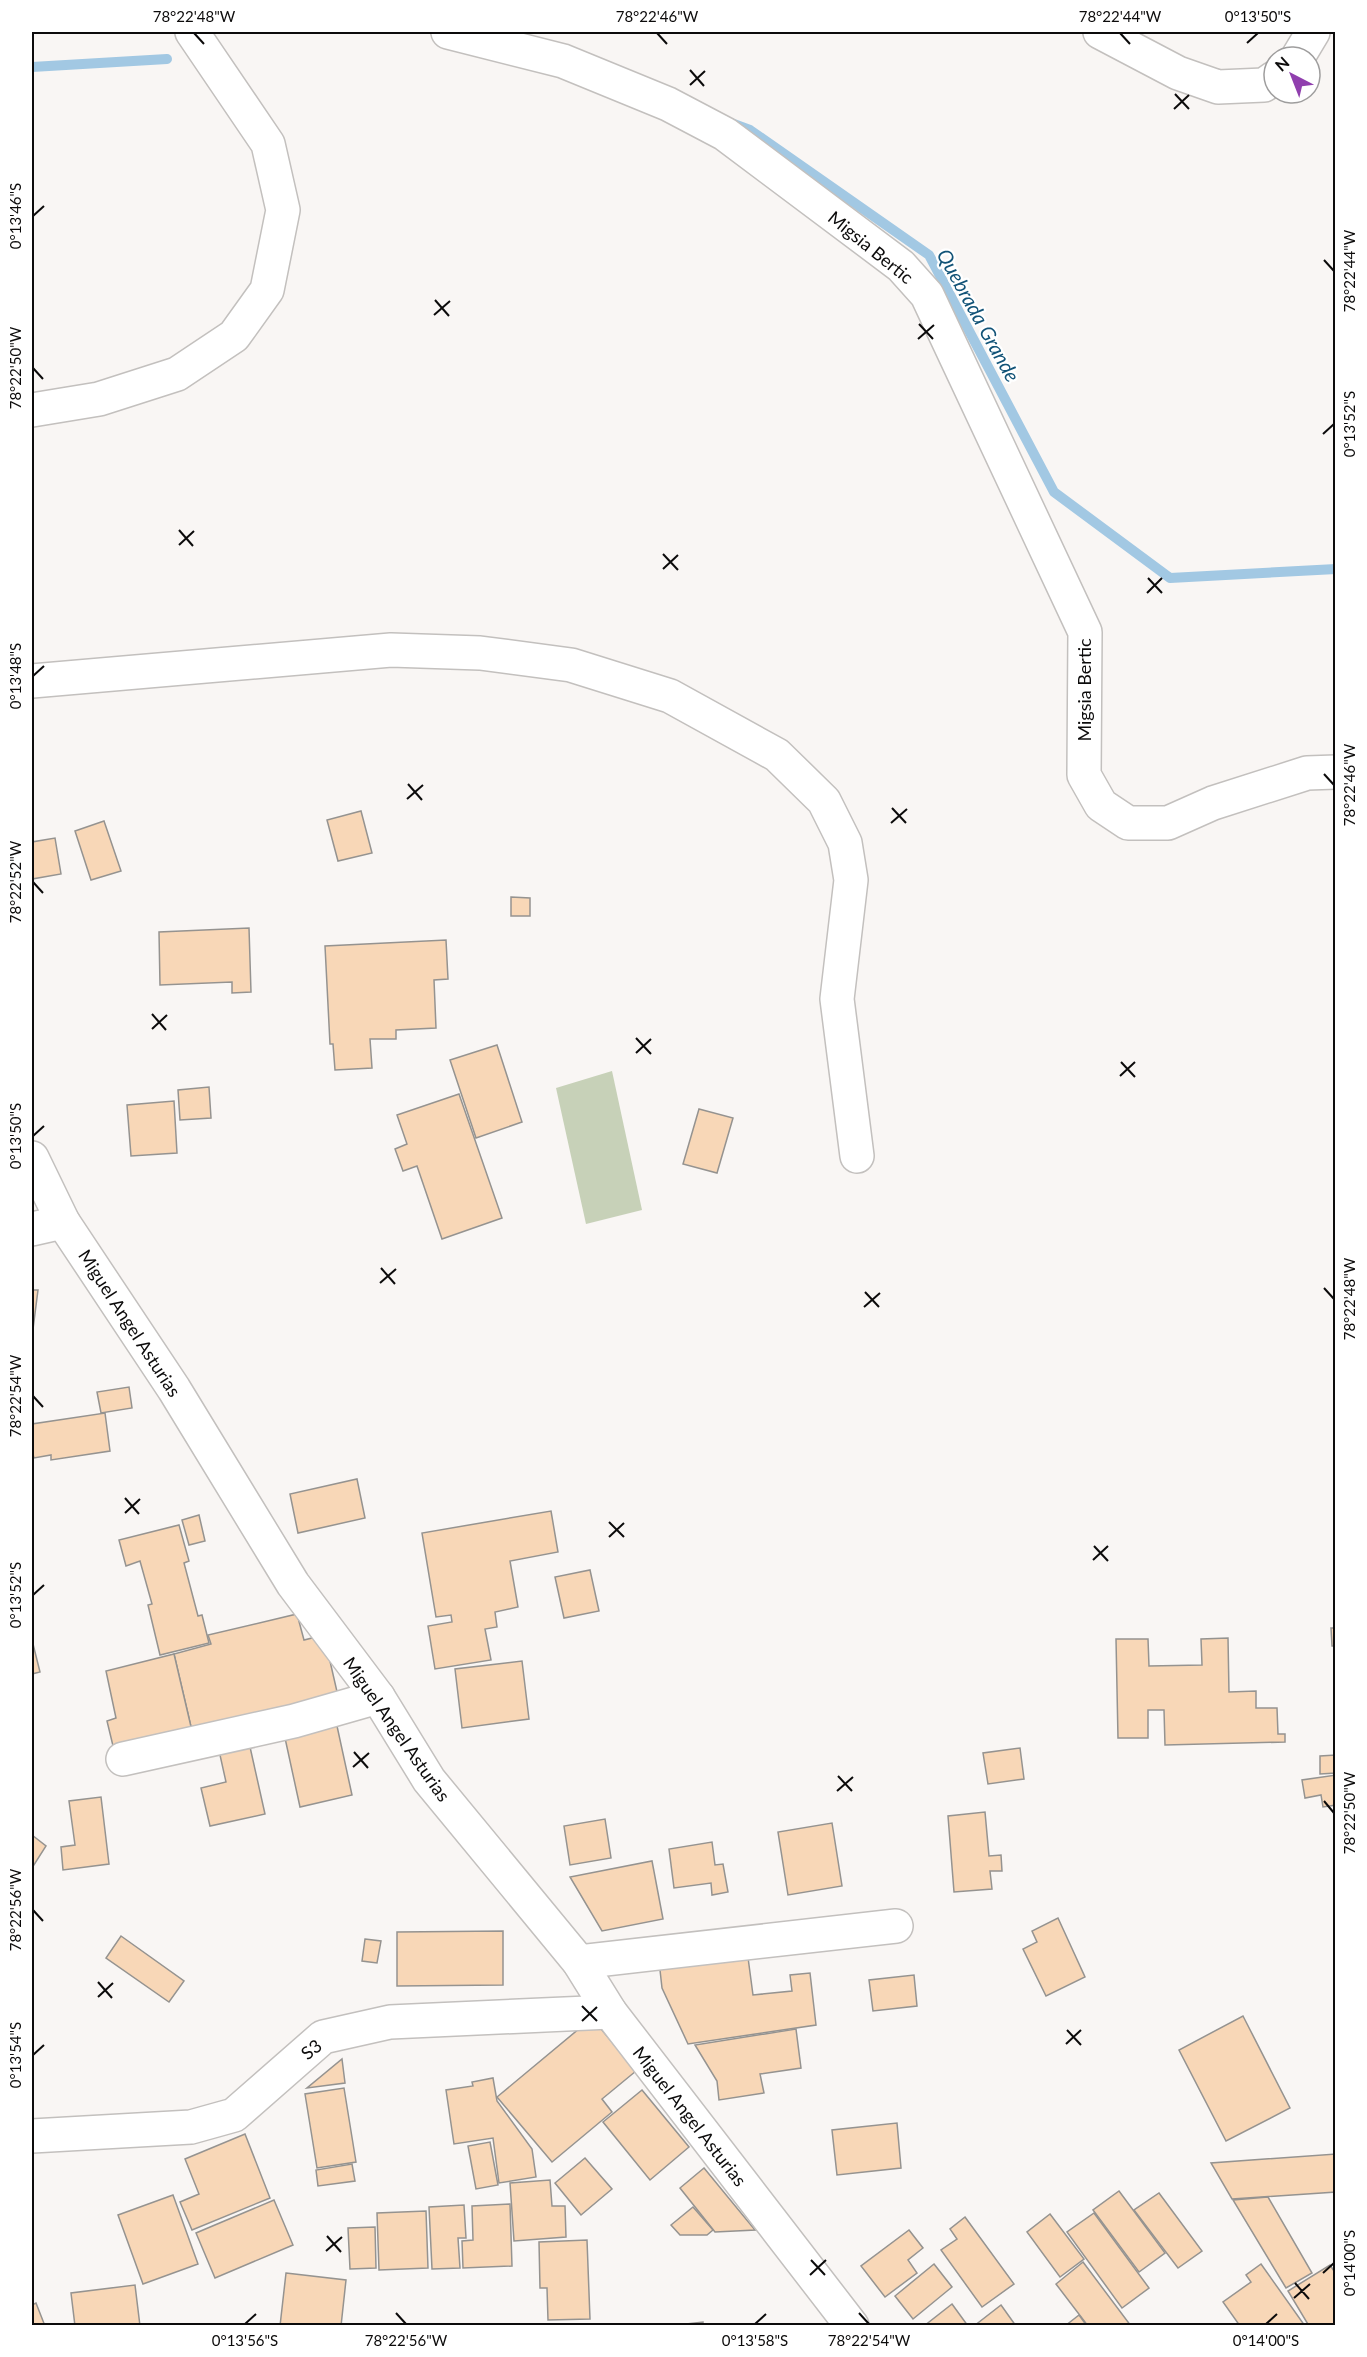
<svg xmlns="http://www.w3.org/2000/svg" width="1367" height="2357" font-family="Lato,sans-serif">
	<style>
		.green { fill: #c7d1b8 }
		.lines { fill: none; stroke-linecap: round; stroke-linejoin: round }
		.stream { stroke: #a2c8e3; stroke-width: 10 }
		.building { fill: #f8d7b7; stroke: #959390; stroke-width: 1.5 }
		.street-casing { stroke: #c3c0be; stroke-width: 36 }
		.street { stroke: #fff; stroke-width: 33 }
		.ticks { fill: none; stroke: #0c0b0b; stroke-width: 2 }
		.labels { text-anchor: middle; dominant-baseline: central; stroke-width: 4.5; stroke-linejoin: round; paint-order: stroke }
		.street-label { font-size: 18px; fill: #0c0b0b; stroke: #fff }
		.water-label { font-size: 20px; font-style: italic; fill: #125377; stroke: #fff }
		.neatline { fill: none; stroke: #0c0b0b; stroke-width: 2 }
		.ticks-label { font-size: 15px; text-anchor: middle; fill: #0c0b0b }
	</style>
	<rect width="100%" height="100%" fill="#f9f6f4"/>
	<!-- green -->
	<path class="green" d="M612 1071 642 1210 586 1224 556 1088Z"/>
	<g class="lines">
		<!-- stream -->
		<g class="stream">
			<path d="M32 67 167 59"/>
			<path d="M731 123 750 130 929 255 1054 492 1170 578 1336 569"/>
		</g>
	</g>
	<!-- building -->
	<g class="building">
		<path d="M361 811 372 853 338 861 327 820Z"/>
		<path d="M104 821 121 871 91 880 75 831Z"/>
		<path d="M55 838 61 874 32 879V842Z"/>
		<path d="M511 897 530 898V916H511Z"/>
		<path d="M249 928 251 992 232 993V982L160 985 159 932Z"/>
		<path d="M446 940 448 979 434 980 436 1028 396 1030V1039H370L372 1068 335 1070 333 1044H330L325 946Z"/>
		<path d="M497 1045 522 1122 476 1138 450 1060Z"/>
		<path d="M209 1087 211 1118 180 1120 178 1090Z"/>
		<path d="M459 1094 502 1218 442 1239 417 1166 403 1171 395 1149 407 1144 397 1115Z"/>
		<path d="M174 1101 177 1153 131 1156 127 1105Z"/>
		<path d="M699 1109 733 1118 717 1173 683 1164Z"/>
		<path d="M32 1290H38L32 1337Z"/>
		<path d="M129 1387 132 1408 101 1413 97 1392Z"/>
		<path d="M105 1413 110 1451 51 1460V1455L34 1458 32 1451V1424Z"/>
		<path d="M357 1479 365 1518 298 1533 290 1494Z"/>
		<path d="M551 1511 558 1552 510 1561 518 1607 495 1612 497 1627 485 1629 491 1660 435 1669 428 1626 452 1622 451 1615 436 1617 422 1533Z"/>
		<path d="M199 1515 205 1541 189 1545 182 1520Z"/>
		<path d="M179 1525 189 1561 184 1563 198 1616 202 1615 209 1643 160 1655 148 1605 152 1604 140 1561 126 1566 119 1540Z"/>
		<path d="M590 1570 599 1611 564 1618 555 1577Z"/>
		<path d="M297 1614 304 1640 324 1635 338 1696 192 1731 174 1654 211 1644 208 1635Z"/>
		<path d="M1331 1628H1336V1646H1332Z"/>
		<path d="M1228 1638 1229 1692 1256 1691V1708H1277L1278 1734H1285V1742L1165 1745 1164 1710H1148V1738H1118L1116 1639H1148L1149 1666 1202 1665 1201 1639Z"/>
		<path d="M32 1640 40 1672 32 1674Z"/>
		<path d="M174 1654 192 1731 114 1750 107 1721 116 1718 106 1671Z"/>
		<path d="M522 1661 529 1719 462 1728 455 1669Z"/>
		<path d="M337 1726 352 1795 300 1807 285 1738Z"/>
		<path d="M248 1738 265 1814 210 1826 201 1788 226 1782 218 1746Z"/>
		<path d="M1020 1748 1024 1779 988 1784 983 1753Z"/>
		<path d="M1336 1755V1773L1320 1774V1756Z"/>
		<path d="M1336 1775V1805L1323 1807 1321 1795 1305 1798 1302 1780Z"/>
		<path d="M101 1797 109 1864 63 1870 61 1847 75 1845 69 1801Z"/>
		<path d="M985 1812 989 1856 1001 1855 1002 1871H990L992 1889 954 1892 948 1816Z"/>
		<path d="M605 1819 611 1858 570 1865 564 1826Z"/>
		<path d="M832 1823 842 1886 788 1895 778 1832Z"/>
		<path d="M32 1835 46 1846 32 1868Z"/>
		<path d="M712 1842 715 1865 723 1864 728 1892 712 1895 711 1883 674 1888 669 1849Z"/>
		<path d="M652 1861 663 1919 602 1931 570 1877Z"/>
		<path d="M1058 1918 1085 1977 1046 1996 1023 1949 1037 1942 1032 1931Z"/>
		<path d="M503 1931V1985L397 1986V1932Z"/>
		<path d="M121 1936 184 1981 169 2002 106 1958Z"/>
		<path d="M365 1939 381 1941 377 1963 362 1961Z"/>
		<path d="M747 1950 753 1995 792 1991 790 1975 810 1973 816 2025 688 2044 662 1988 659 1961Z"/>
		<path d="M914 1975 917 2006 873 2011 869 1980Z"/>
		<path d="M1243 2016 1290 2108 1226 2141 1179 2050Z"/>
		<path d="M592 2018 636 2071 602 2099 612 2112 552 2162 497 2097Z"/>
		<path d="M796 2029 801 2068 760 2074 764 2093 719 2100 717 2081 695 2045Z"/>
		<path d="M342 2059 345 2083 307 2088Z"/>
		<path d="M493 2078 497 2101 532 2149 536 2177 499 2183 493 2138 454 2144 446 2090 473 2086 472 2082Z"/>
		<path d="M344 2088 356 2162 317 2168 305 2094Z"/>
		<path d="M642 2090 689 2147 650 2180 603 2122Z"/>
		<path d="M897 2123 901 2168 837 2175 832 2130Z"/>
		<path d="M245 2134 270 2198 192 2230 180 2202 199 2194 185 2159Z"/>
		<path d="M490 2142 498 2185 476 2189 468 2146Z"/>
		<path d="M1336 2154V2192L1232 2199 1211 2163Z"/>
		<path d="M585 2158 612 2189 581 2215 555 2183Z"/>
		<path d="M352 2164 355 2181 318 2186 316 2170Z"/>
		<path d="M704 2168 755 2230 715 2232 680 2188Z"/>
		<path d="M550 2180 552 2206H565L566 2237 514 2241 510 2183Z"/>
		<path d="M1119 2191 1165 2253 1139 2272 1093 2210Z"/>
		<path d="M1159 2193 1202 2251 1178 2268 1134 2210Z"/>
		<path d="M173 2195 198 2264 143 2284 118 2215Z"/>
		<path d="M1268 2197 1312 2273 1286 2288 1233 2200Z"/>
		<path d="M274 2200 293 2245 215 2278 196 2233Z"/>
		<path d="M510 2204 512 2266 463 2268 462 2241 473 2240 472 2206Z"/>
		<path d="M464 2205 466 2238H458L460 2268 432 2269 429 2207Z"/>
		<path d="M693 2207 713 2230 707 2235H680L671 2225Z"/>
		<path d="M426 2211 428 2268 379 2270 377 2213Z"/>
		<path d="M1094 2213 1149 2288 1122 2308 1067 2232Z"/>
		<path d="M1050 2214 1084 2259 1060 2277 1027 2232Z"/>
		<path d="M965 2217 1014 2284 982 2307 941 2250 957 2239 950 2229Z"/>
		<path d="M375 2227 376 2268 350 2269 348 2228Z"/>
		<path d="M909 2230 923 2248 908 2260 917 2273 885 2297 861 2266Z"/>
		<path d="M587 2240 590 2319 548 2320 547 2288H540L539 2242Z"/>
		<path d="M1083 2262 1131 2326H1088L1056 2284Z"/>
		<path d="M934 2264 952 2287 913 2319 895 2296Z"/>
		<path d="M1261 2264 1305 2326H1240L1223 2302 1251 2282 1246 2275Z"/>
		<path d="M1330 2265 1336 2274V2326H1309L1288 2291Z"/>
		<path d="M286 2273 346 2280 341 2326H280Z"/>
		<path d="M135 2285 140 2326H75L71 2293Z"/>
		<path d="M36 2303 45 2326H32V2305Z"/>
		<path d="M952 2304 968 2326H924Z"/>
		<path d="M1001 2305 1016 2326H974Z"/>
		<path d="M1079 2315 1087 2326H1065Z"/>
		<path d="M703 2322V2326H668Z"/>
	</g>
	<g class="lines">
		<!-- street casing -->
		<g class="street-casing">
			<g id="street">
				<path d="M448 32 563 61 668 104 725 134 901 266 927 295 1085 632 1084 775 1101 805 1128 823H1168L1213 803 1307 773 1336 772"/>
				<path d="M1100 32 1178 73 1218 87 1264 85 1274 78"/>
				<path d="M1298 57 1313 32"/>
				<path d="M32 410 99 399 177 374 234 336 267 290 283 210 268 144 192 32"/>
				<path d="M32 681 391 650 480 653 571 665 670 696 777 755 824 801 845 843 851 880 837 999 857 1156"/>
				<path d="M32 1158 63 1222 174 1389 293 1584 378 1697 429 1780 579 1962 610 2012 852 2326"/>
				<path d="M32 1229 63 1222"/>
				<path d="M123 1759 294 1721 378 1697"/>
				<path d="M579 1962 896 1926"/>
				<path d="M32 2136 191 2127 234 2115 323 2037 390 2022 610 2012"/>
			</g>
		</g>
		<!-- street -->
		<use href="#street" class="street"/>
	</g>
	<!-- ticks -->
	<path class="ticks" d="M194 33 204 44M657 33 667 44M1120 33 1130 44M1247 43 1258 33M690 70 704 86M690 85 705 71M1175 94 1189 109M1174 109 1189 95M33 216 44 206M1324 260 1334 271M435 300 449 316M434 315 450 301M919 324 933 339M918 339 934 325M33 368 43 379M1323 434 1334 424M179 530 193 546M179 545 194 531M663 554 678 570M663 569 678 555M1148 578 1162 593M1147 593 1162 578M33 676 44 666M1324 774 1334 785M408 784 422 800M407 799 423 785M892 808 906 823M891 823 907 809M33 882 43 893M152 1014 166 1030M152 1029 167 1015M636 1038 651 1054M636 1053 651 1039M1121 1062 1135 1077M1120 1076 1135 1062M33 1136 44 1126M381 1268 395 1284M380 1283 396 1269M1324 1288 1334 1299M865 1292 879 1307M864 1307 880 1293M33 1396 43 1407M125 1498 139 1514M125 1513 140 1499M609 1522 624 1537M609 1537 624 1523M1094 1546 1108 1561M1093 1560 1108 1546M33 1595 44 1585M354 1752 368 1768M353 1767 369 1753M838 1776 852 1791M837 1791 853 1777M1324 1801 1334 1813M33 1910 43 1921M98 1982 112 1998M98 1997 113 1983M582 2006 597 2021M582 2021 597 2007M1067 2030 1081 2045M1066 2044 1081 2030M33 2055 44 2045M327 2236 341 2252M326 2251 342 2237M811 2260 825 2275M1323 2273 1334 2263M810 2275 826 2260M1295 2283 1309 2299M1294 2298 1310 2284M396 2313 406 2324M859 2313 869 2324M245 2324 256 2314M755 2324 766 2314M1266 2324 1277 2314"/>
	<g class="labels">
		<!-- street labels -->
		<g class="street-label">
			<text transform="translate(871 247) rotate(39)">Migsia Bertic</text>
			<text transform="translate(1084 690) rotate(-90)">Migsia Bertic</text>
			<text transform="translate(130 1323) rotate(57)">Miguel Angel Asturias</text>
			<text transform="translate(397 1729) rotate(55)">Miguel Angel Asturias</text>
			<text transform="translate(311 2049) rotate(-39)">S3</text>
			<text transform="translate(690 2116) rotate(52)">Miguel Angel Asturias</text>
		</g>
		<!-- water labels -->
		<g class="water-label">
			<text transform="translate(979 315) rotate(61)">Quebrada Grande</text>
		</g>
	</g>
	<!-- border -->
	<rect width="1367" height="2357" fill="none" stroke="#ffffff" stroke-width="66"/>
	<!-- north arrow -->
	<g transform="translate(1292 75) rotate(318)"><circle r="28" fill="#ffffff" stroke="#9e9d9d" stroke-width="1.5"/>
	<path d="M0-4.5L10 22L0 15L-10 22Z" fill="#903fae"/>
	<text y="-9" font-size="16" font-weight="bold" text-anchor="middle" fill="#0c0b0b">N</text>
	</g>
	<rect x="33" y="33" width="1301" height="2291" class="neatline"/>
	<g class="ticks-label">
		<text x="194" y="22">78°22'48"W</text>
		<text x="657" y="22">78°22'46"W</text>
		<text x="1120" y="22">78°22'44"W</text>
		<text x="1258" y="22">0°13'50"S</text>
		<text transform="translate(16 216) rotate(-90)" y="5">0°13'46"S</text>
		<text transform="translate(1350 271) rotate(-90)" y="5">78°22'44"W</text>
		<text transform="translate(16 368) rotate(-90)" y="5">78°22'50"W</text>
		<text transform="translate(1350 424) rotate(-90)" y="5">0°13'52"S</text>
		<text transform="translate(16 676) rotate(-90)" y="5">0°13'48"S</text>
		<text transform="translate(1350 785) rotate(-90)" y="5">78°22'46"W</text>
		<text transform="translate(16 882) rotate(-90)" y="5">78°22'52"W</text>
		<text transform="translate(16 1136) rotate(-90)" y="5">0°13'50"S</text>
		<text transform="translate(1350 1299) rotate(-90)" y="5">78°22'48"W</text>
		<text transform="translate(16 1396) rotate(-90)" y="5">78°22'54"W</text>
		<text transform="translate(16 1595) rotate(-90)" y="5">0°13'52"S</text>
		<text transform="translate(1350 1813) rotate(-90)" y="5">78°22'50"W</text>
		<text transform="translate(16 1910) rotate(-90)" y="5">78°22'56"W</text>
		<text transform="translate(16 2055) rotate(-90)" y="5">0°13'54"S</text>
		<text transform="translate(1350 2263) rotate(-90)" y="5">0°14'00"S</text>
		<text x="245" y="2346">0°13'56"S</text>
		<text x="406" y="2346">78°22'56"W</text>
		<text x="755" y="2346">0°13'58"S</text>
		<text x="869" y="2346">78°22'54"W</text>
		<text x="1266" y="2346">0°14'00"S</text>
	</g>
</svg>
